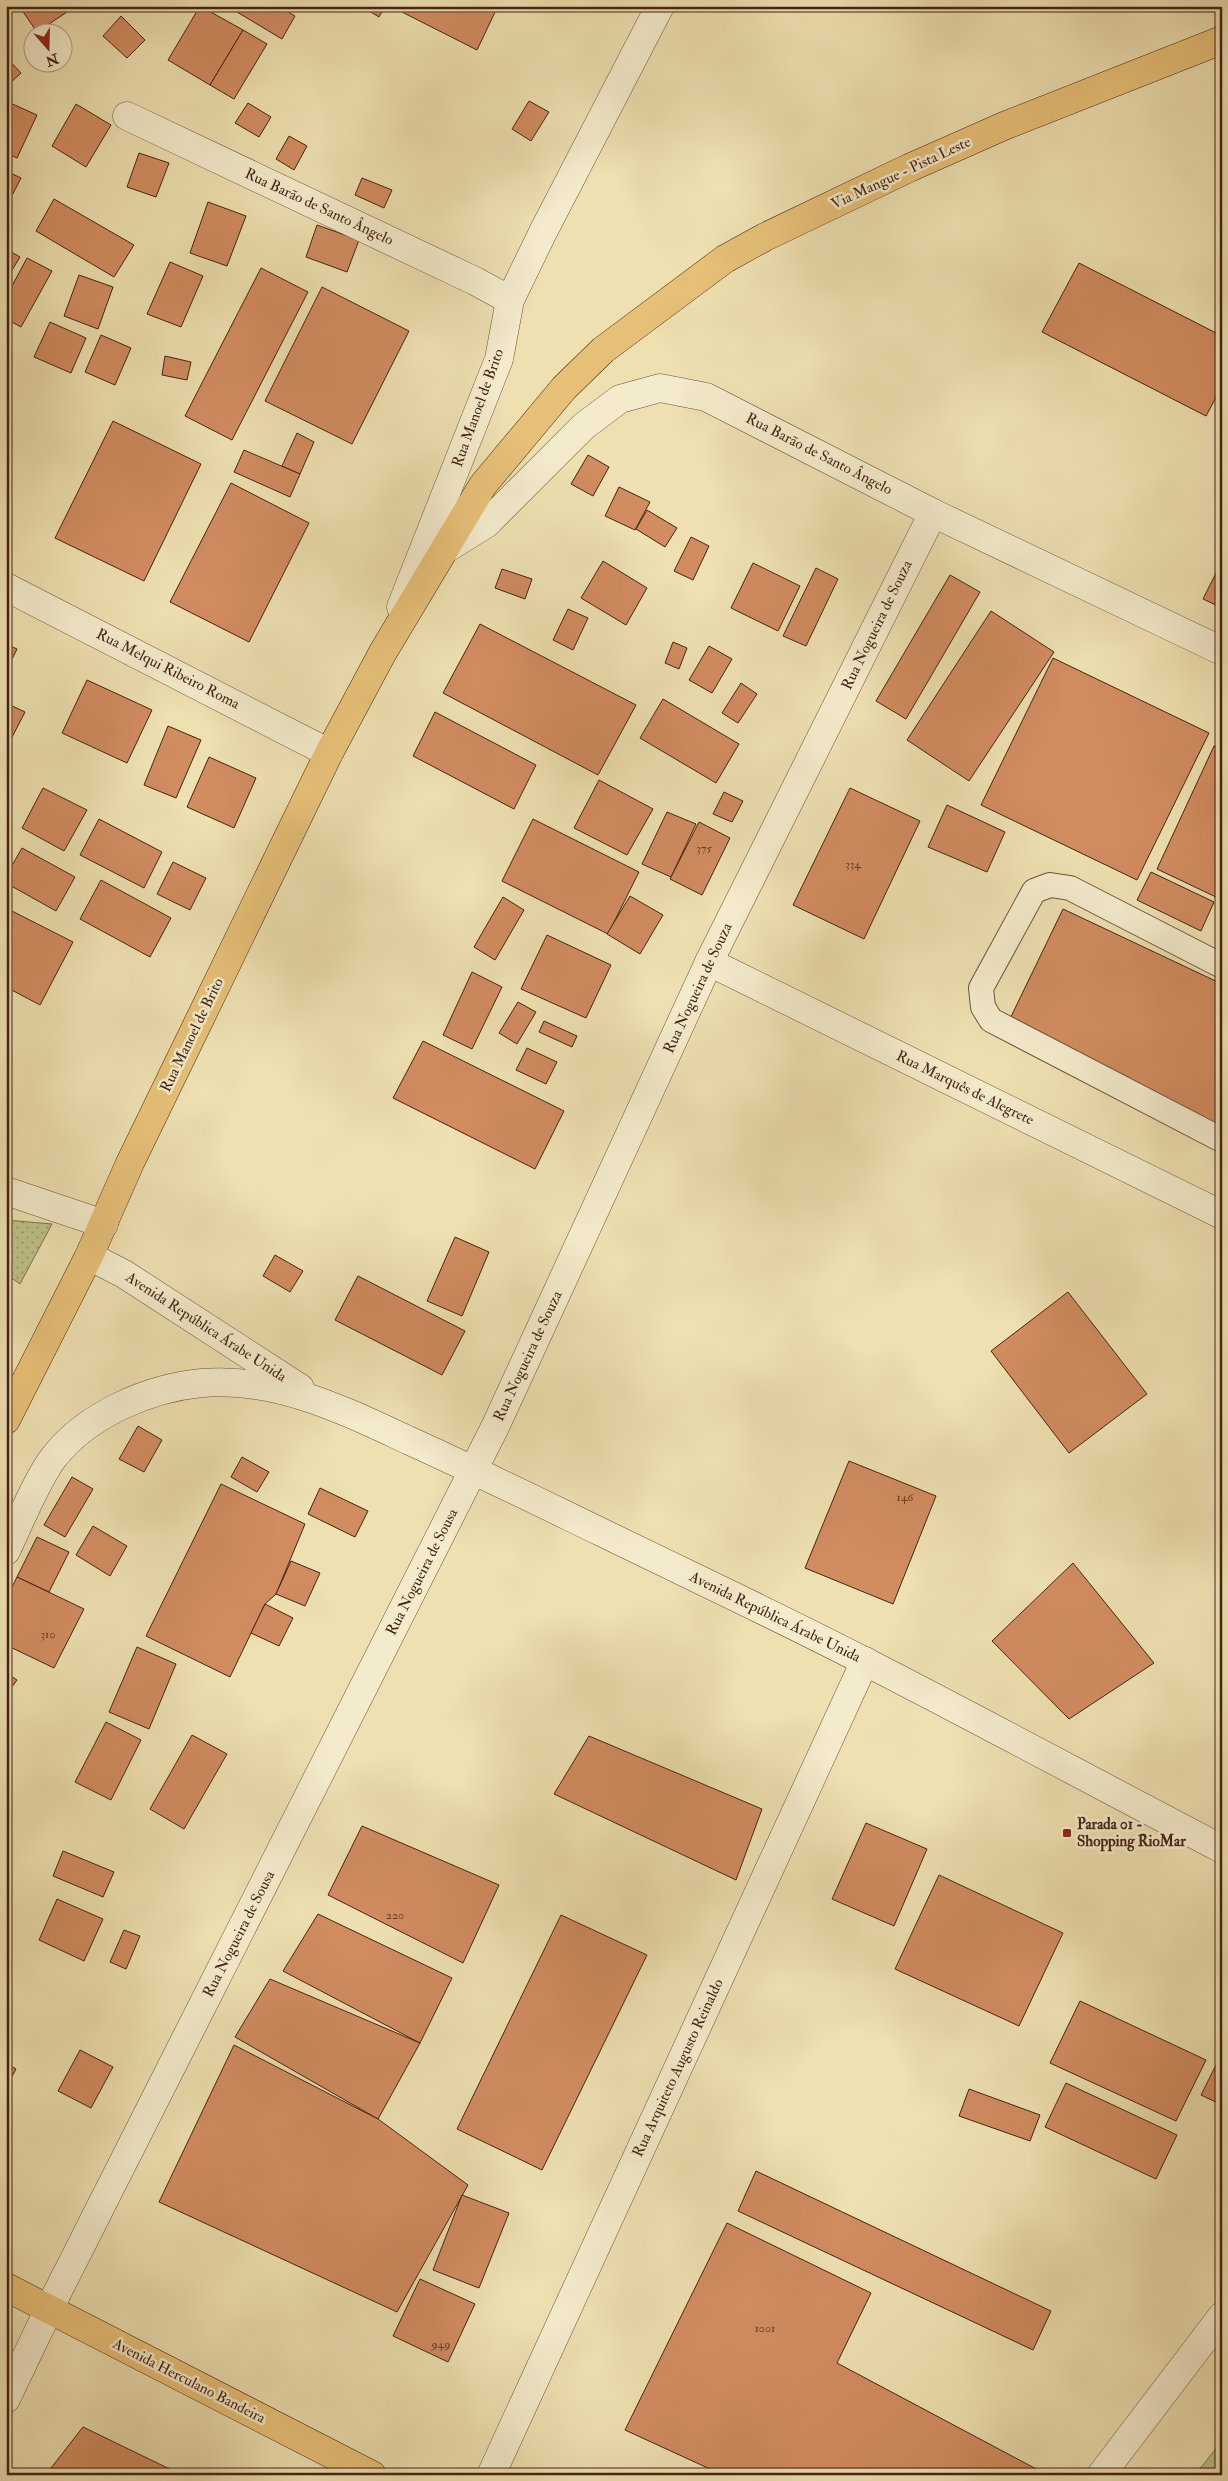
<svg xmlns="http://www.w3.org/2000/svg" width="1228" height="2481" font-family="'IM FELL Double Pica',serif">
	<style>
		.grass { fill: url(#grass-dots); stroke: #81724e }
		.pitch { fill: #bdc188; stroke: #81724e }
		.building { fill: #d18c60; stroke: #452314 }
		.lines { fill: none; stroke-linecap: round; stroke-linejoin: round }
		.service-casing { stroke: #6f523b; stroke-width: 26 }
		.minor-casing { stroke: #6f523b; stroke-width: 29 }
		.tertiary-casing { stroke: #6f523b; stroke-width: 29 }
		.primary-casing { stroke: #452314; stroke-width: 29 }
		.service { stroke: #f4ebcc; stroke-width: 24 }
		.minor { stroke: #f4ebcc; stroke-width: 28 }
		.tertiary { stroke: #f4ebcc; stroke-width: 28 }
		.primary { stroke: #e7c078; stroke-width: 28 }
		.poi-dot { fill: #8f2418; stroke: #f4ebcc; stroke-width: 2 }
		.labels { text-anchor: middle; dominant-baseline: central; stroke-width: 5; stroke-linejoin: round; paint-order: stroke }
		.number-label { font-size: 12px; fill: #683d27 }
		.street-label { font-size: 15px; fill: #452314; stroke: #f4ebcc }
		.poi-label { font-size: 15px; font-weight: bold; fill: #452314; stroke: #f4ebcc; text-anchor: start }
	</style>
	<defs>
		<pattern id="grass-dots" width="8" height="8" patternUnits="userSpaceOnUse" patternTransform="scale(1.25)"><rect width="8" height="8" fill="#bdc188"/><path d="M2 2h.1M6 6h.1" fill="none" stroke="#9b9c6e" stroke-width="1.8" stroke-linecap="round"/></pattern>
	</defs>
	<rect width="100%" height="100%" fill="#eee0b1"/>
	<filter id="stains"><feTurbulence type="fractalNoise" baseFrequency=".004" numOctaves="4"/><feColorMatrix values="0 0 0 0 .2 0 0 0 0 .09 0 0 0 0 .02 0 0 0 .5 -.17"/></filter>
	<radialGradient id="worn" r=".72"><stop offset=".6" stop-color="#630" stop-opacity="0"/><stop offset="1" stop-color="#630" stop-opacity=".3"/></radialGradient>
	<!-- grass -->
	<path class="grass" d="M6 1220 52 1224 20 1284 6 1274Z"/>
	<!-- pitch -->
	<path class="pitch" d="M1222 2441V2475H1195Z"/>
	<!-- building -->
	<g class="building">
		<path d="M19 6H68L70 10 37 32Z"/>
		<path d="M200 6 243 30 210 85 168 60Z"/>
		<path d="M227 6H278L295 16 282 39Z"/>
		<path d="M361 6H385L379 17Z"/>
		<path d="M400 6H488L496 10 477 50 398 10Z"/>
		<path d="M121 16 145 40 127 58 103 36Z"/>
		<path d="M243 30 267 44 234 99 210 85Z"/>
		<path d="M6 57 21 73 6 87Z"/>
		<path d="M529 101 549 112 531 141 512 129Z"/>
		<path d="M8 102 37 115 17 158 6 153Z"/>
		<path d="M248 103 271 117 259 137 235 123Z"/>
		<path d="M76 104 111 125 86 167 52 146Z"/>
		<path d="M289 136 307 146 294 170 276 159Z"/>
		<path d="M139 153 169 163 156 197 127 187Z"/>
		<path d="M6 171 21 178 6 207Z"/>
		<path d="M362 178 392 190 384 208 355 195Z"/>
		<path d="M54 199 134 245 114 277 36 231Z"/>
		<path d="M208 202 246 216 227 266 190 253Z"/>
		<path d="M317 225 359 240 347 272 306 257Z"/>
		<path d="M6 249 20 257 6 280Z"/>
		<path d="M27 258 52 271 21 327 6 319V297Z"/>
		<path d="M170 262 203 276 181 327 147 314Z"/>
		<path d="M1079 263 1222 336V386L1206 416 1042 332Z"/>
		<path d="M261 268 308 292 232 440 185 416Z"/>
		<path d="M79 275 113 287 98 329 64 316Z"/>
		<path d="M322 287 409 331 352 444 265 401Z"/>
		<path d="M50 322 86 338 71 373 34 357Z"/>
		<path d="M101 335 131 348 115 385 85 372Z"/>
		<path d="M165 356 191 362 187 380 162 375Z"/>
		<path d="M113 421 201 464 144 581 55 538Z"/>
		<path d="M297 433 314 442 300 474 282 466Z"/>
		<path d="M244 450 300 474 290 497 234 472Z"/>
		<path d="M588 455 609 467 593 496 571 484Z"/>
		<path d="M231 483 309 523 249 642 170 602Z"/>
		<path d="M619 487 650 502 635 530 605 516Z"/>
		<path d="M647 510 677 528 665 547 636 529Z"/>
		<path d="M691 537 709 546 693 580 674 571Z"/>
		<path d="M603 561 647 588 626 625 581 598Z"/>
		<path d="M1222 561V608L1203 599Z"/>
		<path d="M753 563 800 586 778 631 731 608Z"/>
		<path d="M816 568 838 579 806 646 783 636Z"/>
		<path d="M502 569 532 579 525 599 495 588Z"/>
		<path d="M950 575 980 592 906 719 876 701Z"/>
		<path d="M568 609 588 618 573 650 553 640Z"/>
		<path d="M991 611 1054 652 969 781 907 740Z"/>
		<path d="M480 624 636 705 598 775 443 693Z"/>
		<path d="M673 642 687 648 679 669 665 663Z"/>
		<path d="M6 644 17 649 6 671Z"/>
		<path d="M709 646 732 659 712 693 689 680Z"/>
		<path d="M1053 658 1209 733 1137 880 981 805Z"/>
		<path d="M87 680 152 710 127 763 62 733Z"/>
		<path d="M741 683 757 694 738 723 722 713Z"/>
		<path d="M663 699 739 744 716 783 640 738Z"/>
		<path d="M6 703 25 712 6 749Z"/>
		<path d="M435 712 536 765 514 809 413 756Z"/>
		<path d="M168 726 201 740 176 798 144 785Z"/>
		<path d="M1214 746 1222 749V889L1218 898 1157 869Z"/>
		<path d="M209 757 256 778 234 828 187 807Z"/>
		<path d="M599 780 653 809 627 855 574 828Z"/>
		<path d="M43 788 87 810 64 851 22 828Z"/>
		<path d="M850 788 920 821 864 939 793 905Z"/>
		<path d="M724 792 743 801 732 822 713 814Z"/>
		<path d="M947 805 1005 832 987 872 928 847Z"/>
		<path d="M667 812 696 824 671 877 642 864Z"/>
		<path d="M99 819 162 852 144 888 80 855Z"/>
		<path d="M533 819 639 872 608 934 502 881Z"/>
		<path d="M699 822 730 838 702 895 670 879Z"/>
		<path d="M22 848 75 877 56 911 6 883V876Z"/>
		<path d="M173 862 206 878 190 910 157 894Z"/>
		<path d="M1151 872 1214 902 1201 931 1137 900Z"/>
		<path d="M101 880 171 918 150 957 80 919Z"/>
		<path d="M630 896 663 915 640 954 607 934Z"/>
		<path d="M503 897 524 910 495 960 474 947Z"/>
		<path d="M6 908 73 942 40 1005 6 987Z"/>
		<path d="M1063 909 1222 984V1127L1007 1025Z"/>
		<path d="M547 935 611 965 586 1018 521 989Z"/>
		<path d="M472 972 502 987 472 1049 443 1035Z"/>
		<path d="M518 1002 536 1012 517 1044 499 1033Z"/>
		<path d="M544 1021 577 1036 572 1047 539 1032Z"/>
		<path d="M423 1041 564 1111 535 1169 393 1098Z"/>
		<path d="M527 1048 557 1062 546 1084 516 1070Z"/>
		<path d="M455 1237 489 1252 462 1316 427 1301Z"/>
		<path d="M275 1255 303 1271 290 1292 263 1276Z"/>
		<path d="M358 1276 465 1331 442 1375 335 1320Z"/>
		<path d="M1068 1292 1147 1394 1069 1453 991 1351Z"/>
		<path d="M138 1426 162 1440 144 1472 119 1459Z"/>
		<path d="M242 1457 269 1472 257 1492 231 1477Z"/>
		<path d="M849 1461 936 1496 893 1604 805 1568Z"/>
		<path d="M72 1477 93 1489 65 1537 44 1525Z"/>
		<path d="M221 1484 305 1524 276 1594 265 1604 230 1677 146 1636Z"/>
		<path d="M320 1488 368 1511 355 1537 308 1514Z"/>
		<path d="M93 1526 127 1546 110 1576 76 1555Z"/>
		<path d="M37 1537 69 1552 49 1592 17 1577Z"/>
		<path d="M291 1561 320 1573 305 1606 276 1594Z"/>
		<path d="M1073 1563 1154 1663 1069 1719 992 1641Z"/>
		<path d="M17 1577 84 1609 54 1668 6 1645V1599Z"/>
		<path d="M265 1604 293 1618 279 1646 251 1633Z"/>
		<path d="M137 1647 176 1664 149 1729 109 1712Z"/>
		<path d="M6 1673 17 1680 6 1695Z"/>
		<path d="M106 1722 141 1740 111 1800 75 1782Z"/>
		<path d="M192 1735 227 1754 184 1829 150 1809Z"/>
		<path d="M589 1736 762 1809 736 1880 554 1794Z"/>
		<path d="M866 1823 927 1849 894 1926 832 1899Z"/>
		<path d="M362 1826 499 1885 463 1963 328 1895Z"/>
		<path d="M63 1851 114 1872 103 1897 53 1876Z"/>
		<path d="M939 1875 1063 1933 1019 2026 895 1969Z"/>
		<path d="M57 1899 103 1919 84 1961 39 1940Z"/>
		<path d="M318 1914 452 1978 420 2043 283 1971Z"/>
		<path d="M561 1915 647 1955 542 2170 457 2129Z"/>
		<path d="M124 1930 140 1936 126 1969 110 1962Z"/>
		<path d="M270 1979 420 2043 378 2119 235 2037Z"/>
		<path d="M1080 2001 1206 2060 1176 2121 1050 2063Z"/>
		<path d="M234 2045 378 2119 468 2185 397 2312 159 2202Z"/>
		<path d="M80 2050 113 2067 91 2108 58 2091Z"/>
		<path d="M1222 2053V2105L1201 2095Z"/>
		<path d="M6 2063 16 2069 6 2088Z"/>
		<path d="M1066 2083 1177 2135 1156 2179 1045 2127Z"/>
		<path d="M969 2089 1040 2115 1030 2141 959 2116Z"/>
		<path d="M756 2171 1051 2311 1033 2350 738 2211Z"/>
		<path d="M462 2195 509 2213 479 2288 433 2270Z"/>
		<path d="M727 2223 871 2293 837 2363 1042 2472 1041 2475H723L625 2430Z"/>
		<path d="M420 2279 475 2304 448 2362 393 2336Z"/>
		<path d="M83 2427 182 2475H64L51 2468Z"/>
	</g>
	<g class="lines">
		<!-- service casing -->
		<g class="service-casing">
			<path id="service" d="M1222 966 1070 888 1050 885 1034 891 981 988 983 1007 991 1020 1222 1140"/>
		</g>
		<!-- minor casing -->
		<g class="minor-casing">
			<g id="minor">
				<path d="M127 116 475 281 510 300"/>
				<path d="M6 587 329 753"/>
				<path d="M709 962 1222 1215"/>
				<path d="M6 1191 104 1224"/>
				<path d="M6 2399 50 2307 496 1425 709 962 933 513"/>
				<path d="M491 2475 865 1661"/>
				<path d="M1101 2475 1222 2316"/>
			</g>
		</g>
		<!-- tertiary casing -->
		<g class="tertiary-casing">
			<g id="tertiary">
				<path d="M444 550 486 524 584 426 620 399 660 388 706 397 933 513 1222 651"/>
				<path d="M401 607 499 359 510 300 543 232 660 6"/>
				<path d="M89 1256 124 1274 300 1388"/>
				<path d="M6 1551C19 1524 37 1479 54 1457 88 1414 149 1388 202 1383 278 1377 343 1410 410 1441 474 1470 537 1501 601 1532 689 1575 779 1617 866 1662 985 1723 1103 1787 1222 1849"/>
			</g>
		</g>
		<!-- primary casing -->
		<g class="primary-casing">
			<g id="primary">
				<path d="M6 1420 89 1256 130 1163 329 753 383 652 483 485 564 388 603 350 725 259 765 237 909 168 1004 126 1222 40"/>
				<path d="M6 2287 372 2475"/>
			</g>
		</g>
		<!-- service -->
		<use href="#service" class="service"/>
		<!-- minor -->
		<use href="#minor" class="minor"/>
		<!-- tertiary -->
		<use href="#tertiary" class="tertiary"/>
		<!-- primary -->
		<use href="#primary" class="primary"/>
	</g>
	<!-- markers -->
	<rect class="poi-dot" x="1062" y="1828" width="10" height="10" rx="2.5"/>
	<g class="labels">
		<!-- number labels -->
		<g class="number-label">
			<text x="704" y="848">375</text>
			<text x="853" y="864">334</text>
			<text x="905" y="1497">146</text>
			<text x="48" y="1634">310</text>
			<text x="395" y="1915">220</text>
			<text x="765" y="2328">1001</text>
			<text x="441" y="2344">949</text>
		</g>
		<!-- street labels -->
		<g class="street-label">
			<text transform="translate(901 173) rotate(-25)">Via Mangue - Pista Leste</text>
			<text transform="translate(319 207) rotate(25)">Rua Barão de Santo Ângelo</text>
			<text transform="translate(478 408) rotate(-70)">Rua Manoel de Brito</text>
			<text transform="translate(819 454) rotate(27)">Rua Barão de Santo Ângelo</text>
			<text transform="translate(877 625) rotate(-64)">Rua Nogueira de Souza</text>
			<text transform="translate(168 669) rotate(27)">Rua Melqui Ribeiro Roma</text>
			<text transform="translate(698 988) rotate(-65)">Rua Nogueira de Souza</text>
			<text transform="translate(192 1035) rotate(-64)">Rua Manoel de Brito</text>
			<text transform="translate(965 1088) rotate(26)">Rua Marquês de Alegrete</text>
			<text transform="translate(206 1327) rotate(33)">Avenida República Árabe Unida</text>
			<text transform="translate(528 1356) rotate(-65)">Rua Nogueira de Souza</text>
			<text transform="translate(422 1572) rotate(-63)">Rua Nogueira de Sousa</text>
			<text transform="translate(775 1617) rotate(26)">Avenida República Árabe Unida</text>
			<text transform="translate(239 1934) rotate(-63)">Rua Nogueira de Sousa</text>
			<text transform="translate(678 2068) rotate(-65)">Rua Arquiteto Augusto Reinaldo</text>
			<text transform="translate(189 2381) rotate(27)">Avenida Herculano Bandeira</text>
		</g>
		<!-- poi labels -->
		<g class="poi-label">
			<text x="1077" y="1824">Parada 01 -<tspan x="1077" dy="17">Shopping RioMar</tspan></text>
		</g>
	</g>
	<!-- margin -->
	<rect width="1228" height="2481" fill="none" stroke="#eee0b1" stroke-width="25"/>
	<rect x="8" y="8" width="1213" height="2466" fill="none" stroke="#452314" stroke-width="2.5"/>
	<rect x="12" y="12" width="1203" height="2456" fill="none" stroke="#452314"/>
	<!-- north arrow -->
	<g transform="translate(48 48) rotate(160)"><circle r="24" fill="#f4ebcc" stroke="#ae9b82"/>
	<path d="M0-4L9 19L0 12L-9 19Z" fill="#8f2418"/>
	<text y="-8" font-size="14" font-weight="bold" text-anchor="middle" fill="#452314">N</text>
	</g>
	<rect width="100%" height="100%" filter="url(#stains)"/>
	<rect width="100%" height="100%" fill="url(#worn)"/>
</svg>
